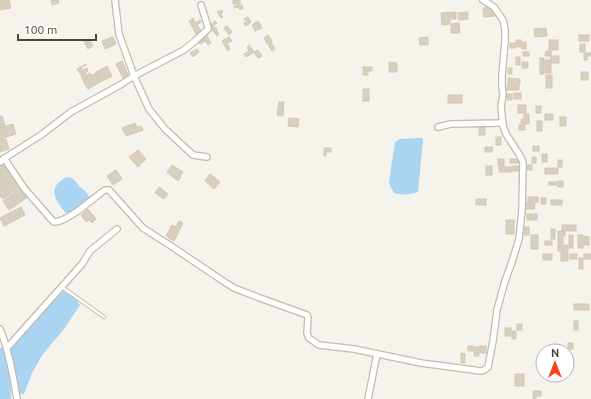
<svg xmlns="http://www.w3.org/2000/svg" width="591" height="399" font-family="Ubuntu,sans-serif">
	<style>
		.water { fill: #a9d4f2 }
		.building { fill: #d8cfc1; stroke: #d3c7b4 }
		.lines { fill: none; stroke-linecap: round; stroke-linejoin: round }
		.lane-casing { stroke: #c2bbae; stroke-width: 4.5 }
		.street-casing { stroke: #c2bbae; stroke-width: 8 }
		.lane { stroke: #fff; stroke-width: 2.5 }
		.street { stroke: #fff; stroke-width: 5.5 }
	</style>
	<rect width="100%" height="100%" fill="#f6f3ec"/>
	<!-- water -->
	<g class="water">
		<path d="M418 138H422L423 140 418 192C411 195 401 195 394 193L390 186 389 182 395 142 400 139Z"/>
		<path d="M68 177C74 178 76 182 79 186 83 190 87 191 89 197L88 200 67 214C55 202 46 185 68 177Z"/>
		<path d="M62 290 76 299 80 305 64 329 43 354 32 373 24 394H19L10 356V347Z"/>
		<path d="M0 348H3V349C7 366 12 382 11 399H0Z"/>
	</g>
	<!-- building -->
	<g class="building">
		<path d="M0 0H9L11 8 0 10Z"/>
		<path d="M51 0H58L59 3 52 5Z"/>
		<rect x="233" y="0" width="7" height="4"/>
		<path d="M242 5 243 9H239L238 7 234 8V6Z"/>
		<path d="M494 7 495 16 484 17 483 8Z"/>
		<path d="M222 10 223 12 221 14 223 17 221 18 217 12Z"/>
		<path d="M456 12V19H450V24L442 25 441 13Z"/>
		<path d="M468 12V19L459 20 458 13Z"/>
		<path d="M248 17 251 22 246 26 244 23 248 21 247 19 245 21 244 19Z"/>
		<path d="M193 18 195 23 200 20 201 22 193 28 189 21Z"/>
		<path d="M215 21 217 23 213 26 214 28 212 30 209 26Z"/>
		<path d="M258 21 262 28 255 31 252 25Z"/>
		<path d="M459 23 460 33H451V24Z"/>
		<path d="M198 26 203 34 198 37 193 29Z"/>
		<path d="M227 26 232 32 229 35 224 28Z"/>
		<path d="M216 27 217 30H216L219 34 217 36 212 30Z"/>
		<path d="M546 28 547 36 535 37 534 29Z"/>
		<path d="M206 34 211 43 208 45 206 41 200 44 197 40Z"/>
		<path d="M268 35 272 41 267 44 264 38Z"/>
		<rect x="579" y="35" width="10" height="6"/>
		<path d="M113 37 116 44 105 49 102 41Z"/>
		<path d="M229 37 232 41 227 43 230 49 228 51 222 41Z"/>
		<path d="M428 37V45H420L419 38Z"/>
		<path d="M89 39 93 46 88 49 84 41Z"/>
		<rect x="516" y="40" width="5" height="7"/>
		<rect x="549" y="40" width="9" height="10"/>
		<path d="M271 42 275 49 272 51 268 45Z"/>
		<rect x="522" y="42" width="4" height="7"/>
		<rect x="510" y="43" width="5" height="5"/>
		<rect x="580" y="44" width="5" height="8"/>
		<path d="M249 45 254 52 246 57 244 54 249 51 247 47Z"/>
		<path d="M197 49 199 52 193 57 190 53Z"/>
		<path d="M258 50 262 56 258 58 254 52Z"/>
		<path d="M546 51H551V56H545Z"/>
		<rect x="523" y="52" width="6" height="4"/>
		<path d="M584 53H591V56H587V60H584Z"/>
		<rect x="551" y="56" width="8" height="7"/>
		<rect x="516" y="57" width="4" height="8"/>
		<rect x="540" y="58" width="4" height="16"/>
		<rect x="545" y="60" width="6" height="13"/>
		<path d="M122 61 129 77 124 80 116 64Z"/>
		<path d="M389 62 397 63V72H389Z"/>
		<rect x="522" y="62" width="6" height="6"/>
		<path d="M86 64V65L81 67 83 70 87 68 88 71 81 75 77 69Z"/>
		<path d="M107 66 112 76 100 82 95 73Z"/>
		<path d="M363 67H372V71H368V75H363Z"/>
		<rect x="508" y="68" width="4" height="6"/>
		<rect x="581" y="72" width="7" height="8"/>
		<path d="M85 73 87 75 90 73 92 75 83 80 81 76Z"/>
		<path d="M95 74 100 82 88 89 83 81Z"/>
		<rect x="546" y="75" width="6" height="13"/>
		<path d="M508 78 520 79V84H508Z"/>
		<rect x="507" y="85" width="12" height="5"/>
		<rect x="363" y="89" width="6" height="12"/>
		<rect x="514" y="93" width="7" height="6"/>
		<rect x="507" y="94" width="5" height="6"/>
		<rect x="448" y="95" width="14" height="8"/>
		<path d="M279 102H284L283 116 277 115Z"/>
		<rect x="518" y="105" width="8" height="8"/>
		<rect x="536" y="106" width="5" height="7"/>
		<path d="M524 114H529V124H521V119H524Z"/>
		<rect x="545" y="114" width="8" height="6"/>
		<path d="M0 116H2L5 126 0 128Z"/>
		<rect x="560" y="117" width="6" height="9"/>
		<path d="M289 118 299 119 298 127 288 126Z"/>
		<rect x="537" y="121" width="5" height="10"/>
		<path d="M135 123 137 128 141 126 143 130 126 136 122 128Z"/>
		<path d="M13 124 16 134 0 139V128Z"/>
		<rect x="519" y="125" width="6" height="5"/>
		<rect x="479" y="127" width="6" height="8"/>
		<rect x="496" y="137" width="5" height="8"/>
		<path d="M6 139 9 149 0 152V140Z"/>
		<rect x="533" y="146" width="6" height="5"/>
		<path d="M485 147H493L492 152H485Z"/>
		<path d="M324 148H331V152H326V156H324Z"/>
		<path d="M138 150 146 159 138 167 129 157Z"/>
		<rect x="542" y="154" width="5" height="8"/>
		<rect x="532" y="157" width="4" height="6"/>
		<rect x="498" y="159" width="6" height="6"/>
		<rect x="510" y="159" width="9" height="4"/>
		<rect x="558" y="160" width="4" height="7"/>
		<path d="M4 163 21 186 3 199 0 196V166Z"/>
		<path d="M172 165 183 172 180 176 181 177 178 181 167 172Z"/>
		<rect x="525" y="165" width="7" height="5"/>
		<rect x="486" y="166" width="6" height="9"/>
		<rect x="499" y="166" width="6" height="6"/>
		<rect x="513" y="166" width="7" height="5"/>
		<rect x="506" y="167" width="6" height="5"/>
		<rect x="545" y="168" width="13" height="6"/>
		<path d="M116 170 122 179 113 185 107 176Z"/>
		<path d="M210 174 220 182 214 189 205 181Z"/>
		<rect x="558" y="181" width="5" height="6"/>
		<rect x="549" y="182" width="8" height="3"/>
		<path d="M22 187 29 196 9 210 3 201Z"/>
		<path d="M159 187 168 194 164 199 155 193Z"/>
		<rect x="528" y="197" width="10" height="5"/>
		<rect x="541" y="198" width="5" height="6"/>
		<rect x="476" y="199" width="10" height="6"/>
		<rect x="551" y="200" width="11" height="5"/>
		<path d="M525 203H535L534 209H525Z"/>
		<path d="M21 207 25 215 4 226 0 218Z"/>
		<path d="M88 209 96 219 92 223 89 220 86 222 81 215Z"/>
		<rect x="527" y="214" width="10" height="6"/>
		<rect x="506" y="220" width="8" height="14"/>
		<path d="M179 221 183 223 174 241 166 236 172 225 176 227Z"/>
		<rect x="562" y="225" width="6" height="6"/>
		<rect x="569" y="225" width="7" height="6"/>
		<rect x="524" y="227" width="5" height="8"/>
		<rect x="551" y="229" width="4" height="10"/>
		<rect x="558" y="231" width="7" height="5"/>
		<rect x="531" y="235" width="7" height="14"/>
		<rect x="569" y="235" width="4" height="13"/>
		<rect x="578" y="235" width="5" height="13"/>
		<path d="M584 236 589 237V245H584Z"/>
		<rect x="558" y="237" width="5" height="7"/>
		<rect x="545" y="241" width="7" height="4"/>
		<rect x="558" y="245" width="10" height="6"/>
		<rect x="561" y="252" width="7" height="9"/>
		<rect x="543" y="254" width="9" height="6"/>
		<rect x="570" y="254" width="7" height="5"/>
		<rect x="584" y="254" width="7" height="5"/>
		<rect x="579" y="258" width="4" height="11"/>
		<rect x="574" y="304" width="15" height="6"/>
		<rect x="574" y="321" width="4" height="9"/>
		<rect x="517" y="324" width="5" height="6"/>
		<rect x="505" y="328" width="6" height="8"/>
		<rect x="512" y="331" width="4" height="8"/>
		<rect x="568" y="343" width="5" height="6"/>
		<rect x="468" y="346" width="5" height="5"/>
		<rect x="480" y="346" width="6" height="7"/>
		<rect x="474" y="347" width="5" height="9"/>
		<path d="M461 353 465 354V363H461Z"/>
		<rect x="515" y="374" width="9" height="12"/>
		<path d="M533 391H541V396H536V399H533Z"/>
	</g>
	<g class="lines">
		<!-- lane casing -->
		<g class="lane-casing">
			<path id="lane" d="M62 287 104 317"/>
		</g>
		<!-- street casing -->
		<g class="street-casing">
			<g id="street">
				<path d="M115 0 119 34 134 76 149 109 165 129 193 155 207 157"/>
				<path d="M438 127 451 124 503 123"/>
				<path d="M4 158 24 188 51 219 54 222C68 222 93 198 105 190H109L143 228 174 248 226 283 234 288 260 298 307 315 308 318 307 333 309 338 319 345 354 349 421 363 481 371 484 370 488 367 493 341 497 310 505 281 512 262 519 239 522 210 523 162 519 154 506 134 503 126 501 106 503 95 502 87V75L505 41V29L503 20 494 7 483 0"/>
				<path d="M0 162 8 156 41 135 71 112 120 85 134 76 184 50 195 41 208 29V27L201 5"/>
				<path d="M0 329C9 351 13 376 17 399"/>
				<path d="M7 348 82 264 90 251 117 229"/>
				<path d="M368 399 377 354"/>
			</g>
		</g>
		<!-- lane -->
		<use href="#lane" class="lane"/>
		<!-- street -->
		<use href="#street" class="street"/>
	</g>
	<!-- north arrow -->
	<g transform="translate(555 363)"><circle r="19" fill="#ffffff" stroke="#b7b4b0"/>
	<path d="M0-3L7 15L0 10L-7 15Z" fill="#fc3f1d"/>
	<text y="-6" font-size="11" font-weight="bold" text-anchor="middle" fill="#4b4439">N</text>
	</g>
	<!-- scale -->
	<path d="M18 34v6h78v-6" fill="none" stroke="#4b4439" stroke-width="2"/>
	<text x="24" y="34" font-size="12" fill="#4b4439" stroke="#ffffff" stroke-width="3" paint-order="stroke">100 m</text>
</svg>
